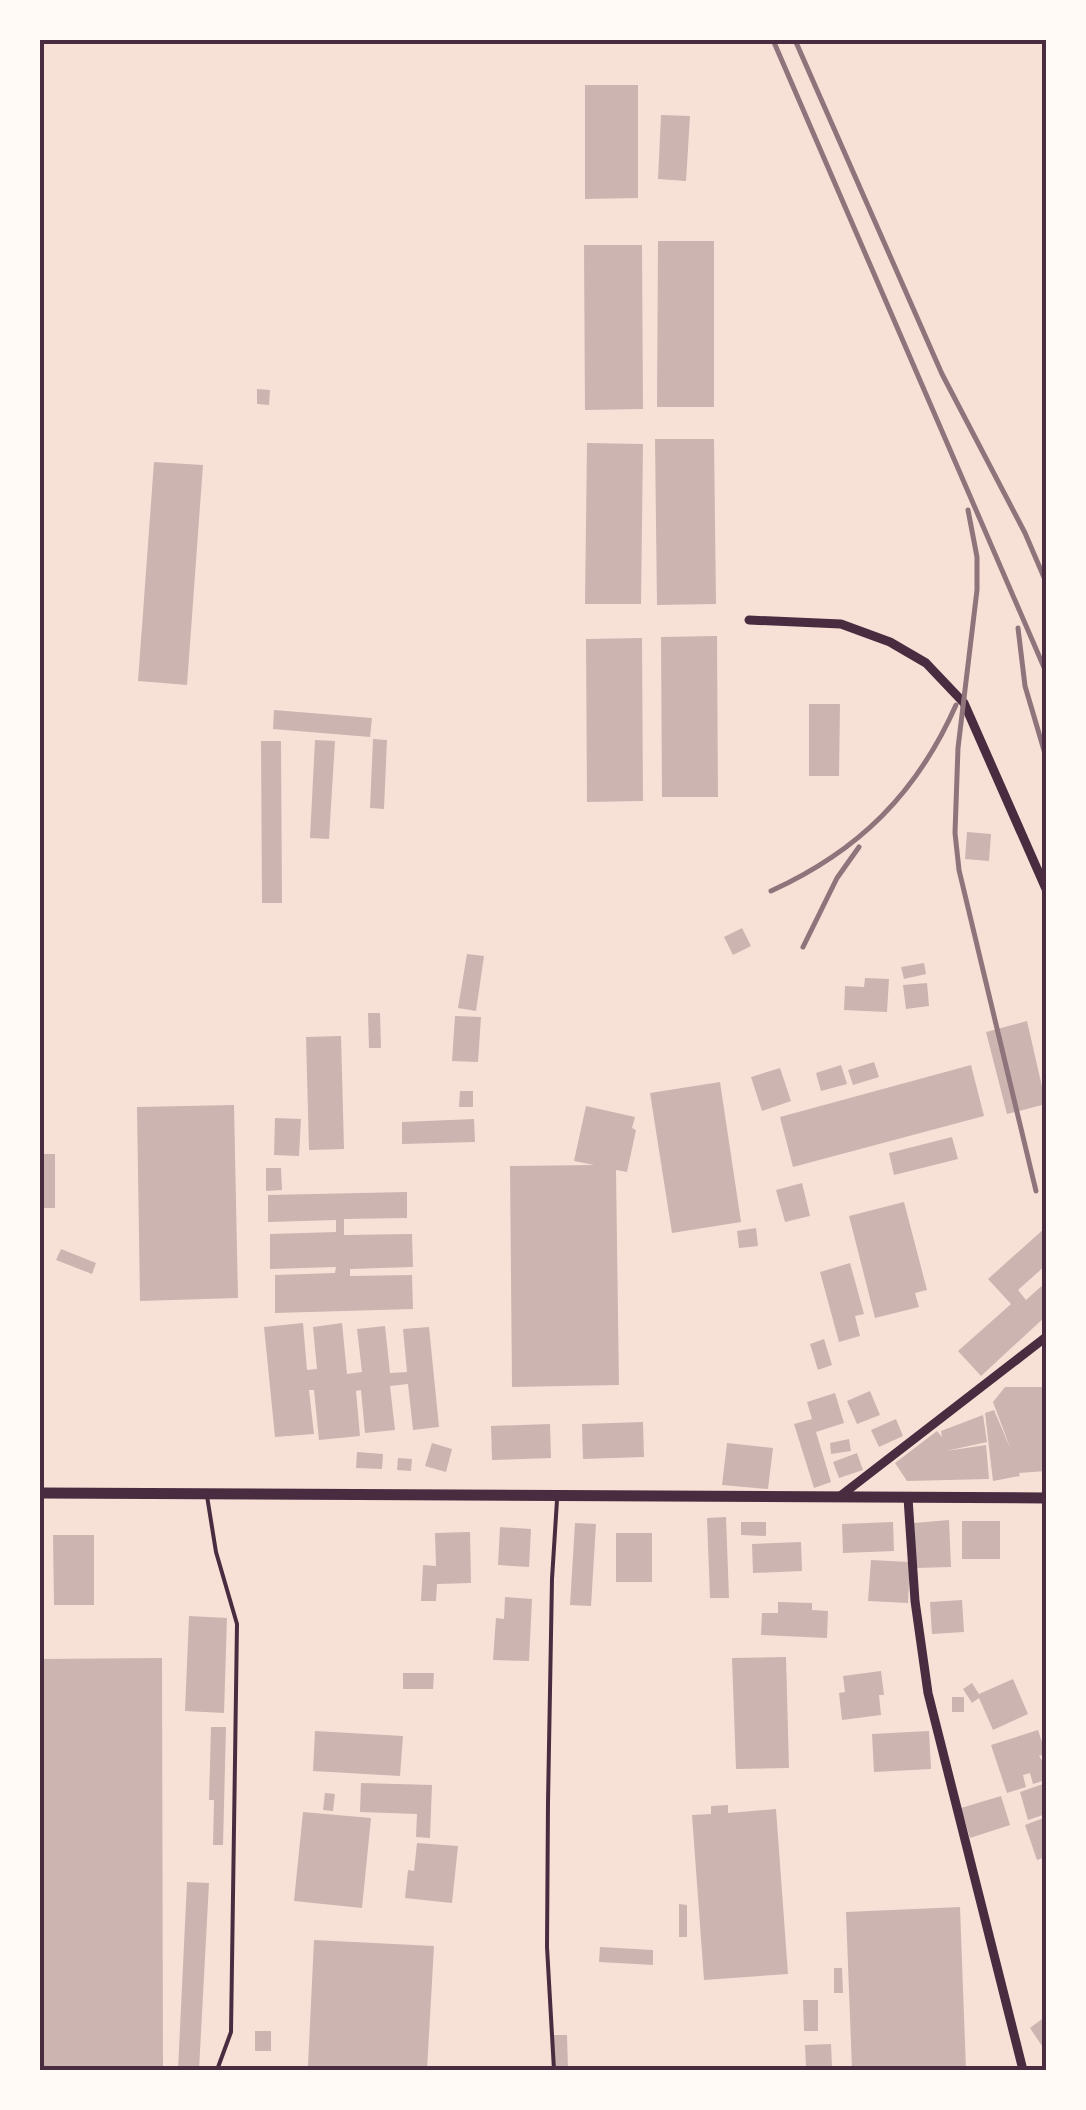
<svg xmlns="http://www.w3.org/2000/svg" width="1086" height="2110" font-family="'Asap Condensed',sans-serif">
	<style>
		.building { fill: #ccb4b1 }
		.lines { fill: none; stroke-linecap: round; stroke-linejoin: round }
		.service { stroke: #4a2c40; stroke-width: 4 }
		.minor { stroke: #4a2c40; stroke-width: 9 }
		.secondary { stroke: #4a2c40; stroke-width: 11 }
		.rail { stroke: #8f747c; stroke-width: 5 }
		.neatline { fill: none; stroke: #4a2c40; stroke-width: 4 }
	</style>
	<rect width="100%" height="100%" fill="#f7e1d7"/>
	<!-- building -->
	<g class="building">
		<path d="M585 85H638V198L585 199Z"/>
		<path d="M661 115 690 116 686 181 658 179Z"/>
		<path d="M658 241H714V407H657Z"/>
		<path d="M584 245H642L643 409 585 410Z"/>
		<path d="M257 389 270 390 269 405 257 404Z"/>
		<path d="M655 439H714L716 604 657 605Z"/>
		<path d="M587 443 643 444 641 604H585Z"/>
		<path d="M154 462 203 465 187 685 138 681Z"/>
		<path d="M717 636 718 797H662L661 637Z"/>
		<path d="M642 638 643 801 587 802 586 639Z"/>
		<path d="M809 704H840L839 776H809Z"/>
		<path d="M274 710 372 718 370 737 273 729Z"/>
		<path d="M373 739 387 740 384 809 370 808Z"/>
		<path d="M315 740 335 741 329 839 310 838Z"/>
		<path d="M261 741H281L282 903H262Z"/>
		<path d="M967 832 991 834 989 861 965 859Z"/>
		<path d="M742 928 751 946 733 955 724 937Z"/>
		<path d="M467 954 484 956 476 1011 458 1008Z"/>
		<path d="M924 963 926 974 904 979 901 967Z"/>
		<path d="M865 978 889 979 887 1012 844 1010 845 986 864 987Z"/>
		<path d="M927 983 929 1006 906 1009 903 985Z"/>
		<path d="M368 1013H380L381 1048H369Z"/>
		<path d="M455 1016 481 1017 478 1062 452 1061Z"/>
		<path d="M1027 1021 1046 1104 1007 1114 986 1032Z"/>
		<path d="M341 1036 344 1149 309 1150 306 1037Z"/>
		<path d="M874 1062 879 1077 853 1085 848 1070Z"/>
		<path d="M841 1065 847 1084 821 1091 816 1073Z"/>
		<path d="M971 1065 984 1116 793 1167 780 1117Z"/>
		<path d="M780 1068 791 1101 762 1111 751 1077Z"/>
		<path d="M720 1082 741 1222 672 1233 650 1093Z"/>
		<path d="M460 1091H473V1107H459Z"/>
		<path d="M234 1105 238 1298 140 1301 137 1107Z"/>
		<path d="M586 1106 635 1117 632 1128 636 1130 627 1172 616 1170 619 1385 512 1387 510 1166 594 1165 574 1161Z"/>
		<path d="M275 1118 301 1119 299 1156 274 1155Z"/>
		<path d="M474 1119 475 1142 402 1144V1122Z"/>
		<path d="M952 1137 958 1159 894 1175 889 1153Z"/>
		<rect x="40" y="1154" width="15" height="54"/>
		<path d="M266 1168H281L282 1190 266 1191Z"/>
		<path d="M802 1183 810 1216 785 1222 776 1190Z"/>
		<path d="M407 1192V1218L344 1219V1235L412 1234 413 1267 350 1269V1276L412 1275 413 1309 275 1313V1275L335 1273 336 1267 270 1269V1234L336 1232V1220L268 1222V1195Z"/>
		<path d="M904 1202 927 1290 915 1293 919 1307 875 1318 849 1216Z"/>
		<path d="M1046 1227V1265L1018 1290 1026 1300 1046 1282V1316L981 1376 958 1351 1011 1304 988 1279Z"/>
		<path d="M756 1228 758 1246 739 1248 737 1231Z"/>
		<path d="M61 1249 96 1263 92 1274 56 1260Z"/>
		<path d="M850 1263 864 1314 855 1316 860 1336 839 1342 820 1272Z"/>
		<path d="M303 1323 307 1370 317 1369 313 1327 342 1323 347 1374 362 1372 357 1329 385 1326 390 1373 407 1372 403 1329 429 1327 439 1427 413 1430 408 1384 390 1386 395 1430 365 1433 361 1390 356 1391 360 1436 319 1440 314 1390H309L314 1434 275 1437 264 1327Z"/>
		<path d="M824 1339 832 1365 818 1370 810 1344Z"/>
		<path d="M1005 1387H1046V1471L1019 1473 1020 1476 993 1481 985 1413 994 1410 1011 1450 993 1402Z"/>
		<path d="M870 1391 880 1415 857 1424 847 1401Z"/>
		<path d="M835 1393 844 1423 816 1432 831 1482 814 1488 794 1424 812 1419 807 1402Z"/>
		<path d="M983 1415 987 1442 946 1451 986 1445 989 1479 907 1481 895 1463 937 1431 942 1437 941 1431Z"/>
		<path d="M896 1419 903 1436 879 1447 871 1430Z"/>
		<path d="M643 1422 644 1457 583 1459 582 1424Z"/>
		<path d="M550 1424 551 1458 492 1460 491 1426Z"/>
		<path d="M849 1439 851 1451 831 1454 830 1443Z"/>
		<path d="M432 1443 452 1449 446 1472 425 1466Z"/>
		<path d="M727 1443 773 1448 768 1489 722 1485Z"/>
		<path d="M357 1452 383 1454 382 1469 356 1468Z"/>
		<path d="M857 1453 863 1470 839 1478 833 1462Z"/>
		<path d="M398 1458 412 1459 411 1471 397 1470Z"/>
		<path d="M726 1517 729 1598H710L707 1518Z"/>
		<path d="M949 1520 951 1567 915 1568 914 1523Z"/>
		<rect x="962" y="1521" width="38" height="38"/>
		<path d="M741 1522H766V1536L741 1535Z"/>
		<path d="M893 1522 894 1551 843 1553 842 1524Z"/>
		<path d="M575 1523 596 1524 591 1606 570 1605Z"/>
		<path d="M500 1527 531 1529 529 1567 498 1565Z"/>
		<path d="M470 1532 471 1583 437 1584 436 1601H421L423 1565 436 1566 435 1533Z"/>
		<rect x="616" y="1533" width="36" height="49"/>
		<path d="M53 1535H94V1605H54Z"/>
		<path d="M801 1542 802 1571 753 1573 752 1544Z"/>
		<path d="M871 1560 910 1562 908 1603 868 1601Z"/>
		<path d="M505 1597 532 1599 529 1661 493 1660 496 1618 504 1619Z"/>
		<path d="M962 1600 964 1632 932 1634 930 1602Z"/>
		<path d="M778 1602 812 1603V1610L828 1611 827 1638 761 1635 762 1613H778Z"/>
		<path d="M189 1616 227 1618 224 1713 185 1711Z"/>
		<path d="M786 1657 789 1768 736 1769 732 1658Z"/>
		<path d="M162 1658 163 2070H40V1659Z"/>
		<path d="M881 1671 884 1695H879L881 1715 842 1720 839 1693 845 1692 843 1676Z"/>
		<path d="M403 1673H434L433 1689H403Z"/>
		<path d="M1013 1679 1028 1714 993 1730 979 1698 972 1703 963 1689 972 1683 979 1694Z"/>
		<rect x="952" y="1697" width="12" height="15"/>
		<path d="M211 1727H226L223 1845H213L214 1800H209Z"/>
		<path d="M1038 1730 1046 1754 1039 1756 1046 1766V1780L1033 1784 1030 1773 1023 1775 1026 1787 1007 1793 991 1745Z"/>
		<path d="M315 1731 403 1736 400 1776 313 1771Z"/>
		<path d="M929 1731 931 1769 874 1772 872 1734Z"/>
		<path d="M361 1783 432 1785 430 1838 416 1837 417 1814 360 1812Z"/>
		<path d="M1046 1783V1814L1028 1820 1020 1792Z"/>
		<path d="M325 1793 335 1794 333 1811 323 1810Z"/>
		<path d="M1001 1796 1010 1825 970 1838 961 1808Z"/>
		<path d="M728 1805V1813L776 1809 788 1974 704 1980 692 1815 711 1814V1806Z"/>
		<path d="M303 1812 371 1818 362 1908 294 1901Z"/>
		<path d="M1046 1817V1857L1037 1860 1025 1825Z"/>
		<path d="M417 1843 458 1846 452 1903 405 1898 408 1870 414 1871Z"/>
		<path d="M187 1882 209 1883 199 2070H178Z"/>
		<path d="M679 1904 687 1905V1937H679Z"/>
		<path d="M960 1907 966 2070H852L846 1912Z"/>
		<path d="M314 1940 434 1946 427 2070 308 2066Z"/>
		<path d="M600 1947 653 1950V1965L599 1962Z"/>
		<path d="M834 1968H842L843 1993H834Z"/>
		<path d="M803 2000H818V2031H804Z"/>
		<path d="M1046 2016V2052L1030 2028Z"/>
		<rect x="255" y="2031" width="16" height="20"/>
		<path d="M553 2035H567L568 2070H554Z"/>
		<path d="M831 2044 832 2067 806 2068 805 2045Z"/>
	</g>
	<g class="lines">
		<!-- service -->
		<g class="service">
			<path d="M207 1496 216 1552 237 1624 231 2032 217 2070"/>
			<path d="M554 2070 547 1947 548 1802 552 1579 557 1500"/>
		</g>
		<!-- minor -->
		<g class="minor">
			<path d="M749 620 841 624 890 642 926 663 964 703 1046 889"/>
			<path d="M839 1497 1046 1337"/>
			<path d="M908 1498 915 1601 928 1693 1023 2070"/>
		</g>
		<!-- secondary -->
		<path class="secondary" d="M40 1493 1046 1498"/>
		<!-- rail -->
		<g class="rail">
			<path d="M773 40 1046 672"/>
			<path d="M795 40 942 374 1025 533 1046 582"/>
			<path d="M968 510 977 557V590L958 748 955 833 959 870 1036 1191"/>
			<path d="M1018 628 1025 686 1046 757"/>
			<path d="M771 891C859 851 917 793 956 705"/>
			<path d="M803 947 837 878 859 847"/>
		</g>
	</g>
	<!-- border -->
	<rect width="1086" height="2110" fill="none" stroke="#fffaf5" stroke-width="85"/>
	<rect x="42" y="42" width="1002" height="2026" class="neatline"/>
</svg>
